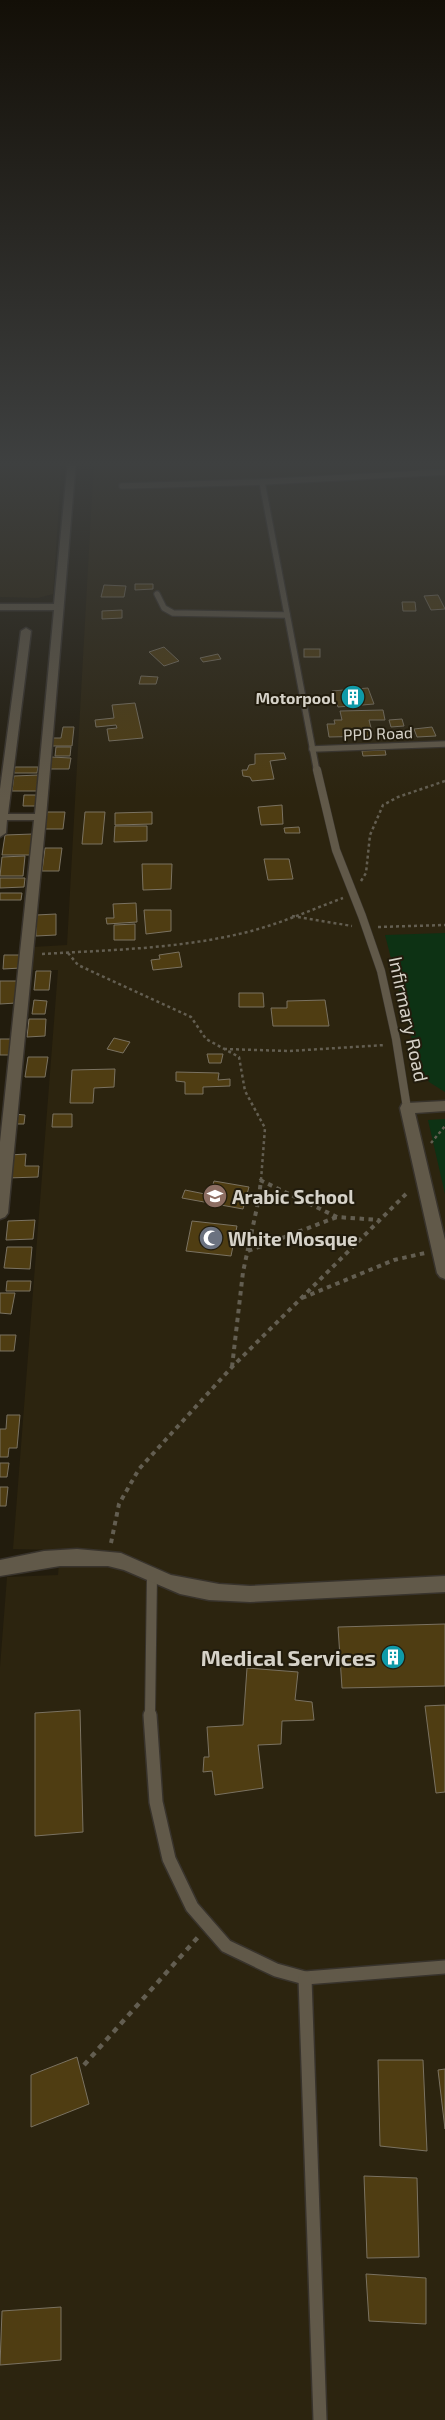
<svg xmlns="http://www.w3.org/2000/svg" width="445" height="2420" font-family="'Exo 2',sans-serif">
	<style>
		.built { fill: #2c240f }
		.green { fill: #0d3214 }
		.building { fill: #4f3d12; stroke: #7a7261 }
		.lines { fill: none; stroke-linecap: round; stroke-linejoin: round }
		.lane-far3-casing { stroke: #38332c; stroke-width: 8 }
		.lane-far2-casing { stroke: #38332c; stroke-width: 9 }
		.lane-far1-casing { stroke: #38332c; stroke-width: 12 }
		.lane-casing { stroke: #38332c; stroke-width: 16 }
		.street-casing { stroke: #38332c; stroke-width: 3 }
		.path-far2 { stroke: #635e51; stroke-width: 2.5; stroke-dasharray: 3 3; stroke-linecap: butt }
		.path-far1 { stroke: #635e51; stroke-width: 4; stroke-dasharray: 4.5 4.5; stroke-linecap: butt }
		.path { stroke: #635e51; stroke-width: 4.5; stroke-dasharray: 5.5 5.5; stroke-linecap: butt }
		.lane-far3 { stroke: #615949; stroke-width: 5.5 }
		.lane-far2 { stroke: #615949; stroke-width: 8 }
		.lane-far1 { stroke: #615949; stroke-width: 10 }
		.lane { stroke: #615949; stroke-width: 13 }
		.street { fill: #615949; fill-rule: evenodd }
		.labels { text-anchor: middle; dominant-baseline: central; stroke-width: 4; stroke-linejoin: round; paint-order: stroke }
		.far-poi-label { font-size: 16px; font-weight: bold; fill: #d6d2c8; stroke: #221c0d; text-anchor: end }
		.far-street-label { font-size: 16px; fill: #d6d2c8; stroke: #221c0d }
		.street-label { font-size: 19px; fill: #d6d2c8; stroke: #221c0d }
		.poi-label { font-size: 19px; font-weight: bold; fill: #d6d2c8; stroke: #221c0d; text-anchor: start }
		.near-poi-label { font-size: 22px; font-weight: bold; fill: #d6d2c8; stroke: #221c0d; text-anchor: end }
	</style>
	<rect width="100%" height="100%" fill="#221c0d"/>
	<!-- built -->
	<g class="built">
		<path d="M0 460H62L53 594 38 598 0 597Z"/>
		<path d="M94 460H445V2420H0V1667L7 1577 58 1575 60 1550 13 1549 58 970H29L33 947 67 945Z"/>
	</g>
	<!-- green -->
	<g class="green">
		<path d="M445 933V1092L429 1082 418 1063 385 935Z"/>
		<path d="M445 1119V1194L428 1120Z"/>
	</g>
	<!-- building -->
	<g class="building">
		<path d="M135 584H153V589L135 590Z"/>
		<path d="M104 585 126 586 124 597H101Z"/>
		<path d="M438 595 445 609 431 610 424 596Z"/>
		<path d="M402 602H415L416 611H403Z"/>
		<path d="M122 610V618L102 619V611Z"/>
		<path d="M164 647 179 661 164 666 149 652Z"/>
		<rect x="304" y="649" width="16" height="8"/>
		<path d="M218 654 221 659 203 662 200 658Z"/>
		<path d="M141 676 158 677 156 684H139Z"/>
		<path d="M368 688 374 704 338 707 332 691Z"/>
		<path d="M135 703 143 738 109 741 107 729 117 728 116 725 96 727 95 720 114 718 112 705Z"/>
		<path d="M383 710 385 720H369L373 736 329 737 327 724H335L334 720H342L340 711Z"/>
		<path d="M402 719 404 726 391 727 389 720Z"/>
		<path d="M63 727H74L72 746H51L53 738H61Z"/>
		<path d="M432 727 436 736 417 737 414 729Z"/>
		<path d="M56 747H71L70 756H55Z"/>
		<path d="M385 750 386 755 363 756 362 751Z"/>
		<path d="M284 753 286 759 270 761 274 779 252 781 250 777 243 776 242 770H247L249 765 255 764V754Z"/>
		<path d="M51 757 71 758 69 769H49Z"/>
		<path d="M15 767H38L37 773H14Z"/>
		<path d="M39 775 37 791H12L14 776Z"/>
		<path d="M24 795H36V806H23Z"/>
		<path d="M282 805 283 824 261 825 258 807Z"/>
		<path d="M47 812H65L63 829H45Z"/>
		<path d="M85 812H105L102 844H82Z"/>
		<path d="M152 812V824L115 825V813Z"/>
		<path d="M115 826H147V841L114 842Z"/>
		<path d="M299 827 300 833H285L284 828Z"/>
		<path d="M33 834 31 855H2L5 835Z"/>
		<path d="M45 848H62L59 871H42Z"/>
		<path d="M25 856 23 876H0L2 857Z"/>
		<path d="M264 859H289L293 879 268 880Z"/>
		<path d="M142 864H172L171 889 143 890Z"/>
		<path d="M0 878H25L24 887 0 888Z"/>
		<path d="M0 893H22L21 900H0Z"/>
		<path d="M136 903 137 922 107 924 106 918H114L113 904Z"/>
		<path d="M144 910H171V931L146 934Z"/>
		<path d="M56 914V935L36 936V915Z"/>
		<path d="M135 924V940H114V925Z"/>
		<path d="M179 952 182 967 153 970 151 960 160 959 159 955Z"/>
		<path d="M4 955H22L21 968 3 969Z"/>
		<path d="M36 971H51L49 990H34Z"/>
		<path d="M0 981H19L16 1003 0 1004Z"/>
		<path d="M239 993H263L264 1007H239Z"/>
		<path d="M34 1000 47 1001 45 1014H32Z"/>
		<path d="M325 1000 329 1026H273L271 1008H287V1001Z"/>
		<path d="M29 1019H46L45 1036 27 1037Z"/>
		<path d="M114 1038 130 1042 123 1053 107 1049Z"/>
		<path d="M0 1039H13L11 1055H0Z"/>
		<path d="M207 1054H223L221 1063H209Z"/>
		<path d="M28 1057H48L45 1077H25Z"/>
		<path d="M115 1069 114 1087 94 1088 93 1103H70L72 1070Z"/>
		<path d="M176 1072 219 1073 218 1080 230 1079V1086L203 1087V1094H185V1082L176 1081Z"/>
		<path d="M14 1114 25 1115 24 1124H13Z"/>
		<path d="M53 1114H72V1127H52Z"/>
		<path d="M26 1154 25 1166H39L38 1177 7 1178 9 1155Z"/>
		<path d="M214 1181 249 1187 243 1209 182 1198 185 1190 210 1195Z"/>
		<path d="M35 1220 33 1239 6 1240 8 1221Z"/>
		<path d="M192 1221 237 1226 231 1256 186 1251Z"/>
		<path d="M7 1247H32L30 1269 4 1268Z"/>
		<path d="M7 1281H31L30 1291H6Z"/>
		<path d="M0 1293H15L11 1314 0 1313Z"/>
		<path d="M0 1335H16L14 1351H0Z"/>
		<path d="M7 1415H20L17 1448H9L8 1457H0V1429H6Z"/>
		<path d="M0 1463H9L7 1477H0Z"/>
		<path d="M0 1487H8L6 1506H0Z"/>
		<path d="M445 1624V1686L342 1688 338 1627Z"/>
		<path d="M247 1668 298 1672 295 1700 312 1702 314 1720 282 1721 281 1744 258 1745 263 1788 215 1795 212 1771 203 1772 204 1757H209L207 1727 243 1725Z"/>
		<path d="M445 1705V1792L436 1793 425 1706Z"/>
		<path d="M80 1710 83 1832 35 1836V1713Z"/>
		<path d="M77 2057 89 2104 31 2127V2075Z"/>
		<path d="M378 2060H423L427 2151 380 2146Z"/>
		<path d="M445 2069V2129L438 2070Z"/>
		<path d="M364 2176 417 2178 419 2257 367 2258Z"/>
		<path d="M366 2274 426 2278V2324L369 2321Z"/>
		<path d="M61 2307V2360L0 2365 2 2311Z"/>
	</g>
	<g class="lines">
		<!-- lane-far3 casing -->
		<g class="lane-far3-casing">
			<g id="lane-far3">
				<path d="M262 482 317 772"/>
				<path d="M122 486 262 482 445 472"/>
				<path d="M157 594 164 608 173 613 287 615"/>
				<path d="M312 749 445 744"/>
			</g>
		</g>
		<!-- lane-far2 casing -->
		<g class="lane-far2-casing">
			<path id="lane-far2" d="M317 770 336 850 362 916 381 971 396 1039 407 1108"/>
		</g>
		<!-- lane-far1 casing -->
		<g class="lane-far1-casing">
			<path id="lane-far1" d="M150 1716 152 1575"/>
		</g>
		<!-- lane casing -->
		<g class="lane-casing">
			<g id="lane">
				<path d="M150 1715 156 1802 169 1859 192 1907 226 1946 276 1970 305 1978 445 1967"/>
				<path d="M305 1978 320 2420"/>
			</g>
		</g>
		<!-- street casing -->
		<g class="street-casing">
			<g id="street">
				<path d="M68 460H76L46 817 8 1213 5 1217 0 1219V1142L34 820H7L6 833 0 837V789L21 631 26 628 31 631 8 814H35L54 610H0V604H54Z"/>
				<path d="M445 1101V1111L415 1113 445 1240V1279L440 1277 437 1273 400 1108 402 1104 407 1103Z"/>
				<path d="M77 1549 121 1553 171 1575 219 1584 250 1586 445 1576V1592L250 1602 209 1600 180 1594 124 1570 108 1566H60L0 1576V1560L44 1551Z"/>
			</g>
		</g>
		<!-- path-far2 -->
		<g class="path-far2">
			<path d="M361 881 366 873 370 835 383 805 398 797 445 781"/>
			<path d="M292 916 352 926"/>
			<path d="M378 927 445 925"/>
			<path d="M68 953 78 965 191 1017 206 1039 239 1057 245 1091 265 1128 261 1180"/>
			<path d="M42 954C108 950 174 949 239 934 275 926 308 911 343 898"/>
			<path d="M224 1049 289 1051 385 1045"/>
			<path d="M431 1143 445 1126"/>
		</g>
		<!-- path-far1 -->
		<g class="path-far1">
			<path d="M260 1180 337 1217 379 1220"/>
			<path d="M248 1251 337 1217"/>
			<path d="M302 1298 394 1260 425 1253"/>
			<path d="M232 1367 243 1272 259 1198 261 1179"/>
			<path d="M111 1543 119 1504 139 1469 232 1367 409 1191"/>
		</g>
		<!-- path -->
		<path class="path" d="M84 2065 199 1936"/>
		<!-- lane-far3 -->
		<use href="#lane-far3" class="lane-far3"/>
		<!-- lane-far2 -->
		<use href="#lane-far2" class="lane-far2"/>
		<!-- lane-far1 -->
		<use href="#lane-far1" class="lane-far1"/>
		<!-- lane -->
		<use href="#lane" class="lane"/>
		<!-- street -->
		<use href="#street" class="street"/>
	</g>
	<!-- sky -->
	<linearGradient id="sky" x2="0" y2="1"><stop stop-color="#130f07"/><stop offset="0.58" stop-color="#3e4040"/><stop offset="1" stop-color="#3e4040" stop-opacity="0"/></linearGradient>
	<rect width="445" height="799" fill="url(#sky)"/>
	<!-- icons -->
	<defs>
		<g id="building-disc" transform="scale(1.25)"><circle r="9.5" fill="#0f9aa8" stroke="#221c0d"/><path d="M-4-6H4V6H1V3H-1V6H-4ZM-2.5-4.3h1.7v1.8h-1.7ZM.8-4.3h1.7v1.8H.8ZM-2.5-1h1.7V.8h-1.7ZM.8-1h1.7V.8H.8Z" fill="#fff"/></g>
		<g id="school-disc" transform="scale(1.25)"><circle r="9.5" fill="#8d6e63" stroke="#221c0d"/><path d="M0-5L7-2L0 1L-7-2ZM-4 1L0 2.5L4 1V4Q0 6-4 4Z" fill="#fff"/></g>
		<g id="mosque-disc" transform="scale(1.25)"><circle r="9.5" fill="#6b7280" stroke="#221c0d"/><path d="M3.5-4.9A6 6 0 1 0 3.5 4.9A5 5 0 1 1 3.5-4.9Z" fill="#fff"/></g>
	</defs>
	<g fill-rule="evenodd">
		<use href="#building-disc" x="353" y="697"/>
		<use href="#school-disc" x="215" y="1196"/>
		<use href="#mosque-disc" x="211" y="1238"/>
		<use href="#building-disc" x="393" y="1657"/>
	</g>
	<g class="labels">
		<!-- far-poi labels -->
		<g class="far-poi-label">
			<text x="336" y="697">Motorpool</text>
		</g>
		<!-- far-street labels -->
		<g class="far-street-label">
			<text transform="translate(378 733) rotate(-2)">PPD Road</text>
		</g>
		<!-- street labels -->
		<g class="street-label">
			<text transform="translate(409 1019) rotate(78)">Infirmary Road</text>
		</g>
		<!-- poi labels -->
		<g class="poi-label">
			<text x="232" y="1196">Arabic School</text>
			<text x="228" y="1238">White Mosque</text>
		</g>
		<!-- near-poi labels -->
		<g class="near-poi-label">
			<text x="376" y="1657">Medical Services</text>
		</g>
	</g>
</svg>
